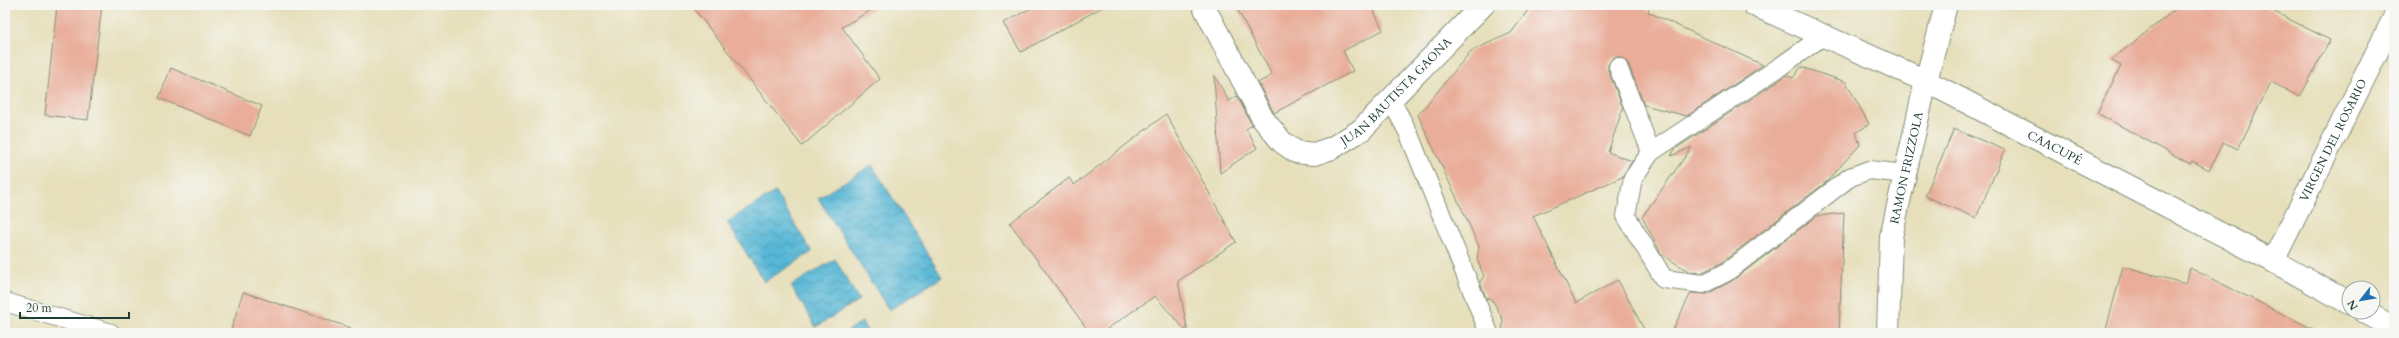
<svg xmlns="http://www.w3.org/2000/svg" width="2399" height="338" font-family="Cardo,serif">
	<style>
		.water { fill: url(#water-waves); stroke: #3b7a85 }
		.building { fill: #e9ad99 }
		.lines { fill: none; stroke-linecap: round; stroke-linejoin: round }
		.lane-casing { stroke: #828e77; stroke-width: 20 }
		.street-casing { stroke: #828e77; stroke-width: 24 }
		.lane { stroke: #fff; stroke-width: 18 }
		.street { stroke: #fff; stroke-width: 22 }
		.labels { text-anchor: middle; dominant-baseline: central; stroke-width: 3.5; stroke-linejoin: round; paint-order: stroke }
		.street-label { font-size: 12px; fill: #1f3d34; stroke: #f6f6f2 }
	</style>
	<defs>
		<pattern id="water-waves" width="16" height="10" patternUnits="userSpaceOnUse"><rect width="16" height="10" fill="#57b7d6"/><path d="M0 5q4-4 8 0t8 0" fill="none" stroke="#4796ae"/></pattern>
	</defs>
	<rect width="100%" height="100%" fill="#f6f6f2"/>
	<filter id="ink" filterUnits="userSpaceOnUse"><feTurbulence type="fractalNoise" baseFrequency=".025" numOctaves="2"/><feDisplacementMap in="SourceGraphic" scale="8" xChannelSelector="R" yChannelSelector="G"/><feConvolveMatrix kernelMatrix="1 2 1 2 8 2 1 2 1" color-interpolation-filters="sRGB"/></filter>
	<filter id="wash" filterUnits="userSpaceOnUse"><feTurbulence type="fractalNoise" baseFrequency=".012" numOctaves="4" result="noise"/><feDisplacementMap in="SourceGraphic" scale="16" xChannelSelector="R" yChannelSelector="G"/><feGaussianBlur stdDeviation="0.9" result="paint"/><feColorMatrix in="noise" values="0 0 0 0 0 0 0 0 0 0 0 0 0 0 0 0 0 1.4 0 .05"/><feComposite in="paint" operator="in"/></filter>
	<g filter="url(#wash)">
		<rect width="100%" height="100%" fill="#e6dfba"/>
		<!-- water -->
		<g class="water">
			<path d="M872 165 942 277 889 310 818 198Z"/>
			<path d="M775 192 812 252 764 282 727 222Z"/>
			<path d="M835 259 859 300 816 327 791 286Z"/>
			<path d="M862 322 868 333H844Z"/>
		</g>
		<g id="blocks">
			<!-- building -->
			<g class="building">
				<path d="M57 5H102L88 120 45 115Z"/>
				<path d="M691 5H880L842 27 880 79 802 146Z"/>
				<path d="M1036 5H1106L1021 52 1004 23Z"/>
				<path d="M1235 5H1371L1383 30 1343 51 1353 71 1274 113 1258 83 1272 75Z"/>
				<path d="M1532 5H1650L1648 12 1763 65 1687 116 1644 105 1628 63 1620 57H1614L1608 65V70L1623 108 1608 152 1632 161 1622 177 1533 216 1576 303 1618 280 1646 333H1502L1503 320 1493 301 1486 298 1480 282 1484 276 1477 259 1479 246 1418 115 1471 51 1511 33Z"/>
				<path d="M2181 5H2261L2330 40 2300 97 2271 82 2238 149 2223 142 2209 170 2192 161 2190 164 2097 113 2121 66 2111 60Z"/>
				<path d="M1801 67 1846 82 1869 124 1856 133 1860 145 1825 183 1721 263 1701 273 1690 272 1662 255 1642 217 1692 147 1671 156 1675 149 1787 75 1793 78Z"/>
				<path d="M171 68 262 106 250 136 159 98Z"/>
				<path d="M1214 75 1229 101 1237 96 1252 125 1246 129 1257 148 1220 173Z"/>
				<path d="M1166 114 1236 242 1178 281 1188 333 1155 296 1101 333H1090L1010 223 1069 178 1074 185Z"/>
				<path d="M1954 129 2005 150 1976 218 1925 196Z"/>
				<path d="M1844 213 1839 333H1671L1691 293 1707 294 1732 281 1817 216Z"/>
				<path d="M2123 266 2186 284 2190 268 2321 333H2105Z"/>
				<path d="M243 292 351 328 350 333H230Z"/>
			</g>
		</g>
	</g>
	<g filter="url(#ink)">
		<use href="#blocks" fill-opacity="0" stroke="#828e77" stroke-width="1"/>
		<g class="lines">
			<!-- lane casing -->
			<g class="lane-casing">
				<g id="lane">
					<path d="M1823 36 1781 66 1651 152 1633 178 1626 216 1664 279 1703 284 1727 272 1850 177 1869 170 1905 174"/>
					<path d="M1618 67 1651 152"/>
					<path d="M1391 100 1408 132 1489 333"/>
					<path d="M5 302 111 333"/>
				</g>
			</g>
			<!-- street casing -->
			<g class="street-casing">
				<g id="street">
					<path id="s1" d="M1203 5 1263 119 1282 142 1296 152 1314 154 1332 148 1361 130 1483 5"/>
					<path id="s2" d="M1754 5 1926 81 2273 261 2349 303"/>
					<path id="s3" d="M2273 261 2394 18"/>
					<path d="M2365 312 2394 328"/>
					<path id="s4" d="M1888 333 1891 237 1926 81 1946 5"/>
				</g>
			</g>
			<!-- lane -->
			<use href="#lane" class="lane"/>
			<!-- street -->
			<use href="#street" class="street"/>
		</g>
	</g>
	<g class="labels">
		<!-- street labels -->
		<g class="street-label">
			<text stroke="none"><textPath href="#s1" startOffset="299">JUAN BAUTISTA GAONA</textPath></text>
			<text stroke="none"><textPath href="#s3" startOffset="135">VIRGEN DEL ROSARIO</textPath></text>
			<text stroke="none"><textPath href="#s2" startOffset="333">CAACUPÉ</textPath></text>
			<text stroke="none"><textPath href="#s4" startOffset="167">RAMON FRIZZOLA</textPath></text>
		</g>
	</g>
	<!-- margin -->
	<rect width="2399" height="338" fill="none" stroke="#f6f6f2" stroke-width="20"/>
	<!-- north arrow -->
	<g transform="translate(2361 300) rotate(239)"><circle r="19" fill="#f6f6f2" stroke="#a0aca6"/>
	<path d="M0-3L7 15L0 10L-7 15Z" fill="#1f6fb2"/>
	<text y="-6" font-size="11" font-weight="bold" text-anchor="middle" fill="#1f3d34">N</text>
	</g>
	<!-- scale -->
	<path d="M20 312v6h109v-6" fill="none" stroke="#1f3d34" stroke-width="2"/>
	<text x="26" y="312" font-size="12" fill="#1f3d34" stroke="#f6f6f2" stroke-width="3" paint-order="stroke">20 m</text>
</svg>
